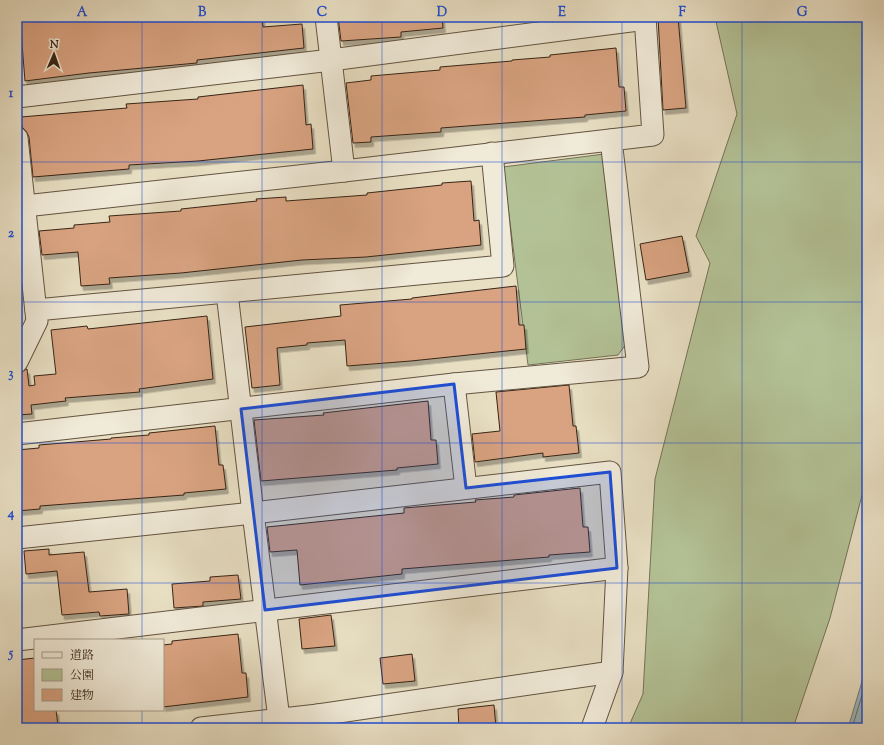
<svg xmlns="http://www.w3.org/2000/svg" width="884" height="745" font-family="'Sorts Mill Goudy','Noto Serif JP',serif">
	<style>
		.green { fill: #b3c296; stroke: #757356 }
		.water { fill: #9db9bf; stroke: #747d7b }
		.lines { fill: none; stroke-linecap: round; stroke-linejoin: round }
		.shore { stroke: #6a6e6a; stroke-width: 1 }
		.building { fill: #d9a381; stroke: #372415; filter: url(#shadow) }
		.minor-casing { stroke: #635340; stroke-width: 23 }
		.minor { stroke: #f0ead8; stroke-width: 21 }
		.marked { fill: #1d4ed8; fill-opacity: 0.2; stroke: #1d4ed8; stroke-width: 3; stroke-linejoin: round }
		.grid { fill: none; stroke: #1d4ed8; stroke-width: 1; stroke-opacity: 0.55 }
		.neatline { fill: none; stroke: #1d4ed8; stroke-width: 1.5 }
		.grid-label { font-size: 13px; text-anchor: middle; font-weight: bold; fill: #1d4ed8 }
	</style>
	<defs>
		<filter id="shadow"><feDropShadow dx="2.5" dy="4.5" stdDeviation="0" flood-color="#0004"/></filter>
	</defs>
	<rect width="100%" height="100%" fill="#e8dfc3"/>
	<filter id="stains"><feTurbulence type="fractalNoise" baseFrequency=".005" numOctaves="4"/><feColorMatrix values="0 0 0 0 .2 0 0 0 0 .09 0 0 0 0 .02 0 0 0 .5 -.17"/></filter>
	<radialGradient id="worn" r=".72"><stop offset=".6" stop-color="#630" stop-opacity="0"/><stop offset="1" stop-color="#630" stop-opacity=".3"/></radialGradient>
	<!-- green -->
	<g class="green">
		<path d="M715 17H867V476L830 618 793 728H628L643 694 655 479 710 263 696 236 737 114Z"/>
		<path d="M604 154 626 344 618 355 528 365 503 167Z"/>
	</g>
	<!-- water -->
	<path class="water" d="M867 665V728H848Z"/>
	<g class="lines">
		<!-- shore -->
		<path class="shore" d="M852 728 867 679"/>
	</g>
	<!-- building -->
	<g class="building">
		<path d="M37 17H262L263 27 302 24 304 48 197 60V63L89 73 25 81 20 19Z"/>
		<path d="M338 17H442L443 28 401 32V37L341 41Z"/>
		<path d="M658 17H678L686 108 663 110Z"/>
		<path d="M616 48 619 87H624L626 111 585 115V117L441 128V132L371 137V142L353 143 346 83 371 80V76L440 70V67L512 61V60L550 57V55Z"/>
		<path d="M303 85 306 125 311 124 313 149 198 161 129 165V169L33 177 29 137 26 131 22 127 21 117 127 108 126 104 198 99V97Z"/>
		<path d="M471 181 474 221 479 220 481 245 366 257 302 260 181 273 109 278 110 284 81 286 78 252 42 255 39 231 74 228V225L110 222 109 216 181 211V209L257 201 256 199 286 197V201L367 195V193L442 185V183Z"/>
		<path d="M682 236 689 272 646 280 640 244Z"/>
		<path d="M516 286 519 325H524L526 349 411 361 347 366 345 340 307 343V345L277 348 280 385 252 388 245 327 341 316 340 305 412 299V298Z"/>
		<path d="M207 316 213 379 139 389 140 392 65 398 66 401 31 405 32 414 17 415V374L27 369 29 386 35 385 34 376 56 374 51 330 87 326 88 329Z"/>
		<path d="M569 385 573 426H576L579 453 543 457V453L475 462 472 434 500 431 496 392Z"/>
		<path d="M428 401 431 440H436L438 464 397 468V470L261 481 254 420 324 415 323 413Z"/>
		<path d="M215 426 219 465H223L226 489 184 493V495L40 506V509L17 511V450L39 448V445L111 439V438L149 435V433Z"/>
		<path d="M580 488 583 527H588L590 552 549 555V557L402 569V574L300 585 297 550 270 552 267 527 404 513V508L476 502 475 500 514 497V495Z"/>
		<path d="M49 549V555L84 552 89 592 127 589 129 614 100 616 99 612 62 615 57 571 26 574 24 551Z"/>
		<path d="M238 575 241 599 203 602V606L174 608 172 584 210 581V577Z"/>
		<path d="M331 615 335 646 302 649 299 619Z"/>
		<path d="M238 634 242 673H246L248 697 163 707V645L172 644V641Z"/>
		<path d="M412 654 415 681 383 684 380 658Z"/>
		<path d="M35 658V710H56L58 726 17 728V660Z"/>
		<path d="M494 705 496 728H459L458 709Z"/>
	</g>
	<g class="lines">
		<!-- minor casing -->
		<g class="minor-casing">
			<g id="minor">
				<path d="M326 17 344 171"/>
				<path d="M17 97 331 60 646 19"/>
				<path d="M17 138 37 321 17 362"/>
				<path d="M25 206 344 171 653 135 645 17"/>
				<path d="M227 293 253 513 279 719"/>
				<path d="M36 310 503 266 492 153"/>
				<path d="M454 384 466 488"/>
				<path d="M17 434 454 384 638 367 611 140"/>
				<path d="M17 538 253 513 610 472 617 568 612 672 592 728"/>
				<path d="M17 640 617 568"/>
				<path d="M318 715 612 672"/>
				<path d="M201 728 318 715 319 728"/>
			</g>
		</g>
		<!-- minor -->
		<use href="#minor" class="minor"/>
	</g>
	<!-- marked area -->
	<path class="marked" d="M454 384 466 488 610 472 617 568 265 610 241 409Z"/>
	<!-- grid -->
	<path class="grid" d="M142 17V640M262 17V728M382 17V728M502 17V728M622 17V728M742 17V728M17 162H867M17 302H867M17 443H867M17 583H867M142 710V728"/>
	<!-- margin -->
	<rect width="884" height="745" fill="none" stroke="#e8dfc3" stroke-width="44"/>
	<!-- legend -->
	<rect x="34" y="639" width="130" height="72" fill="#f0ead8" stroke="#a69b8a"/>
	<rect x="42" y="652" width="20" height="6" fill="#f0ead8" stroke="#a69b8a"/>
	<text x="70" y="659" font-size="12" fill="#372415">道路</text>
	<rect x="42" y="669" width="20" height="12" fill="#b3c296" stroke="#a69b8a"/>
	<text x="70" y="679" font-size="12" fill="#372415">公園</text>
	<rect x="42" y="689" width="20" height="12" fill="#d9a381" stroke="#a69b8a"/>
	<text x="70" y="699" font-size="12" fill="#372415">建物</text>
	<!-- north arrow -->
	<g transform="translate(54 54) rotate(2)" stroke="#f0ead8" stroke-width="3" paint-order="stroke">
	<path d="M0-3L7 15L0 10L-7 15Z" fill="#372415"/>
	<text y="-6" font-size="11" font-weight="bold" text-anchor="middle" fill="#372415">N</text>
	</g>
	<rect x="22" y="22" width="840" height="701" class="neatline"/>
	<g class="grid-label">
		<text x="82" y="16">A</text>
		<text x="202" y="16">B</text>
		<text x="322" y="16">C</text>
		<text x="442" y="16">D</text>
		<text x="562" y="16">E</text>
		<text x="682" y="16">F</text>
		<text x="802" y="16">G</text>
		<text x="11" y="97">1</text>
		<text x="11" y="237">2</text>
		<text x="11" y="377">3</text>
		<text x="11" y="517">4</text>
		<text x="11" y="657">5</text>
	</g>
	<rect width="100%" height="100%" filter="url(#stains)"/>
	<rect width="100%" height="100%" fill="url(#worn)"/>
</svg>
